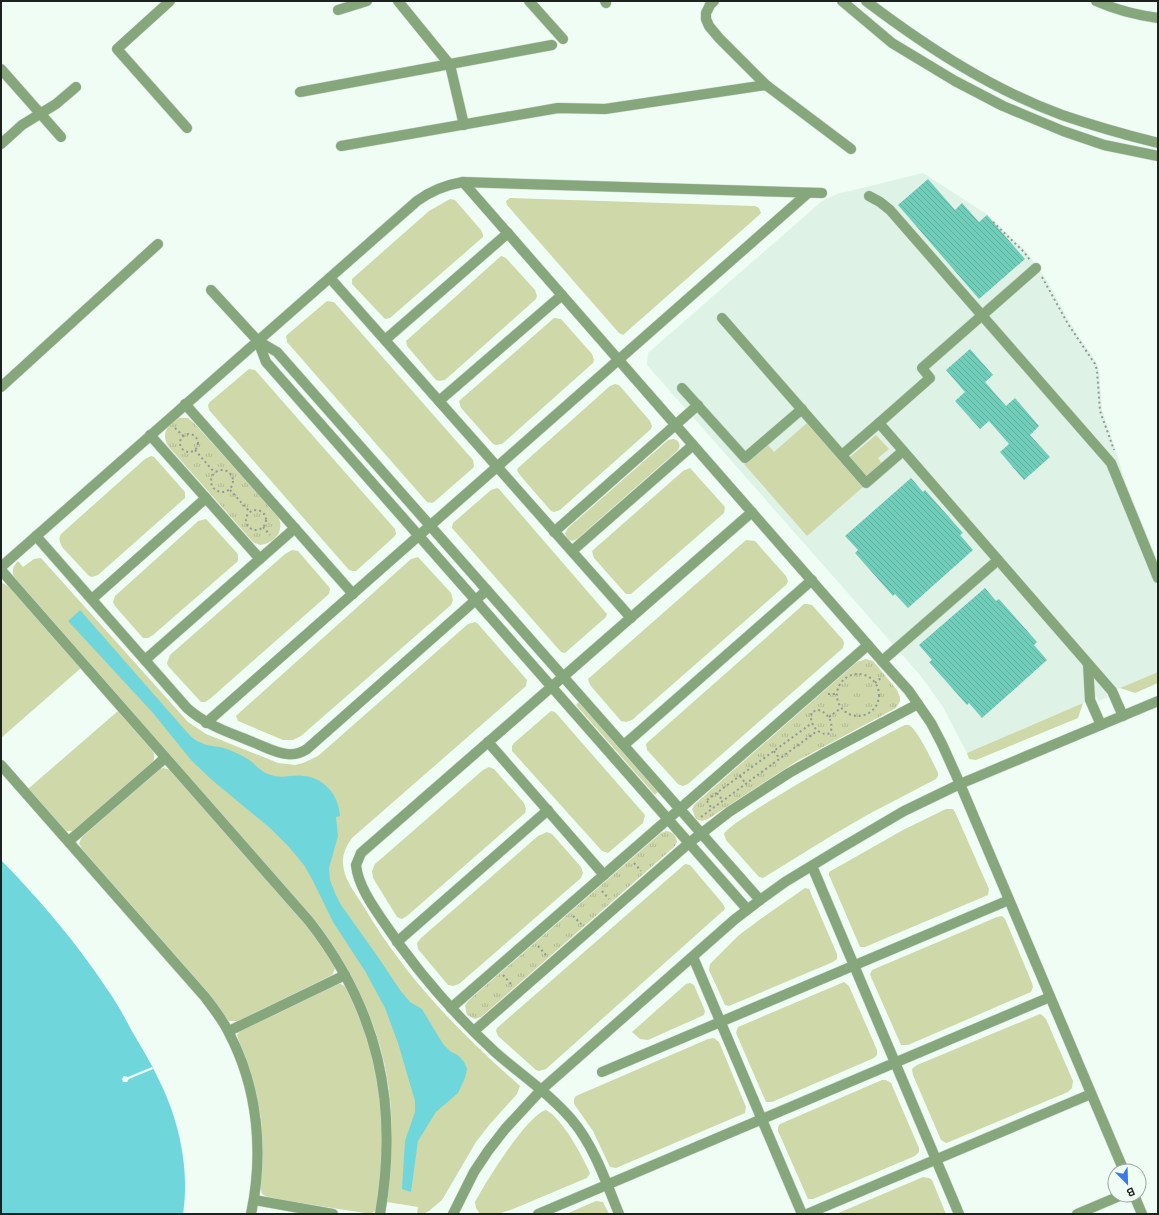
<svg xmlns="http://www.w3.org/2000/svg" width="1159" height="1215" font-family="Raleway,sans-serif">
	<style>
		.built { fill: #def2e5 }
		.grass { fill: #ced8a9 }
		.park { fill: url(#park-tufts) }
		.water { fill: #6fd7db }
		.pier { fill: #f0fdf5 }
		.building { fill: url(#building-back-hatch) }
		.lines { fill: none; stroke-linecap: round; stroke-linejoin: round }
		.minor-casing { stroke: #cedad3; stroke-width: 11 }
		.path { stroke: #919a95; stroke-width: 2; stroke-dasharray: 2 3; stroke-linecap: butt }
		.minor { stroke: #86a67b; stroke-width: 10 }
	</style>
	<defs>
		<pattern id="park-tufts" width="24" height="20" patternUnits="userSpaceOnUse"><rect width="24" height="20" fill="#ced8a9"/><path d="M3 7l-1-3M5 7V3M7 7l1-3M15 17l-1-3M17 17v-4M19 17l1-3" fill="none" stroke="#b0b991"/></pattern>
		<pattern id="building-back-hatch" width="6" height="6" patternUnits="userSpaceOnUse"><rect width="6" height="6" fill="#6eceba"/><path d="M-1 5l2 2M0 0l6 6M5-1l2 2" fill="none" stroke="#5fb19f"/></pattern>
	</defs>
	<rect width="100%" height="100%" fill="#f0fdf5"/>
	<!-- built -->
	<path class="built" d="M923 173 988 215 1026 251 1048 282 1070 323 1097 363 1099 369 1102 410 1114 444 1125 481 1158 562V672L1106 694 1108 697 1099 701 1097 697 967 753 943 707 920 675 647 365 648 353 822 201 837 194Z"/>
	<!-- grass -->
	<g class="grass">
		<path d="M510 198 755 206 759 208 761 213 758 216 623 335 619 333 507 205 506 201Z"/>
		<path d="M450 199 455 200 481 230 483 235V237L390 318 385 319 352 284V279L429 211Z"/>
		<path d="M501 256 506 258 535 290 537 296 536 299 445 380 439 381 436 380 407 346 406 341Z"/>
		<path d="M327 301 334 302 473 460 474 466 473 468 434 502 432 503 427 502 287 342 286 336 288 334Z"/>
		<path d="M554 318 561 319 592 354 594 360 593 363 502 444 496 445 493 444 461 408 459 401Z"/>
		<path d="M249 369 255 370 395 529 396 534 394 537 356 571H353L349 570 209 410 208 405 210 402Z"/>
		<path d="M615 384 619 385 650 421 652 426 651 429 560 510 554 512 551 511 519 474 517 470 518 468 610 386Z"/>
		<path d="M807 423 863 487 807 536 744 464 767 444 774 452Z"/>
		<path d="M876 435 889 449 878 458 883 465 867 478 849 458Z"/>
		<path d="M673 439C679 440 682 446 677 451L577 539 572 541 567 539 565 533 568 528 668 440Z"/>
		<path d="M151 456 154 457 185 492V498L98 575 92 577 89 576 62 547C60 542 58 539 61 534L145 459Z"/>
		<path d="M690 468 725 507 724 513 631 594H626L594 558 592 551 683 471Z"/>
		<path d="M497 488 499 489 607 614 606 617 565 653 561 652 452 528 453 523 491 490Z"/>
		<path d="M206 519 237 553 238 555V561L153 635 148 638H143L115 606 113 602 115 596 195 524 198 521Z"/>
		<path d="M746 540 755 541 786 576 788 581 787 584 632 720 626 722 621 721 590 685 588 679Z"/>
		<path d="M292 550 298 551 329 587 330 589 329 594 211 698 205 702H201L168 666 167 663 170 655 285 554Z"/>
		<path d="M418 557 451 593 453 600 451 605 301 736 293 740H283L238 721 236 716 238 714 411 559Z"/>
		<path d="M41 558 188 722 206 734 278 763 295 765 303 763 318 756 468 624 475 622 478 624 527 680 526 686 352 838C347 845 342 854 343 864 344 880 356 894 364 907 405 977 460 1033 520 1086L517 1094 490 1124 476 1142 442 1200 429 1211 423 1214H417L418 1207 387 1202C391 1172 393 1142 391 1111 387 1039 355 969 309 914L16 580C11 573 12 567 18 561L23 567 34 559Z"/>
		<path d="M1 582 11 588 81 668 1 738Z"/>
		<path d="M804 604H807L812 605 843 640 844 643 843 648 688 784 683 786 678 784 647 750 646 744 648 742Z"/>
		<path d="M1158 672V683L1135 693 1120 688Z"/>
		<path d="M579 702 658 792 655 795 576 705Z"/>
		<path d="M1083 703 1078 718 976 760 969 759 967 753Z"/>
		<path d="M118 711 152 750C155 754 155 758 152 763L74 831H66L28 789Z"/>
		<path d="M551 711 555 712 645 815 643 823 608 853 602 851 512 751V746L514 743Z"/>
		<path d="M905 725H909C917 729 933 762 938 773V776L936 779 869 814 831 836 763 878 759 877 726 840 724 834C729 820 883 735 905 725Z"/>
		<path d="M489 767 494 769 524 803 526 809 525 813 407 916 402 919 397 917 373 878 372 871 375 864 483 770Z"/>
		<path d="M163 768 168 769 171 771 302 919 334 965 335 969 332 975 241 1020 237 1021H229L208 993 82 849 79 843 82 837 160 769Z"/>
		<path d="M946 809H953L955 812 989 889 988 895 865 947H860L829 875V872L903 830Z"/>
		<path d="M547 832 552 834 581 867 583 873 581 878 459 984 453 986 448 985 418 949 417 943 421 938 538 836Z"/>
		<path d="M685 864 690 865 723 904 725 908 724 910 546 1069 539 1071 536 1070 498 1036 496 1031 497 1028Z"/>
		<path d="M805 888 809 889 837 954V959L833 962 729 1006 725 1005 709 970 710 964 739 935 762 918Z"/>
		<path d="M1002 916 1005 919 1032 983 1033 987 1031 992 908 1045H901L871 977 870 974 872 970 997 917Z"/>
		<path d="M844 982 849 986 877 1050V1055L874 1058 772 1102H766L736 1033 738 1027Z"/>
		<path d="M338 983C351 986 355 1005 359 1015 377 1065 385 1112 382 1165 381 1180 378 1195 376 1210L371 1214 269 1198 262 1194 260 1187 263 1154 261 1118 254 1085 237 1035 240 1031Z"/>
		<path d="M690 983 694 985 705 1011 704 1015 648 1040 640 1039 632 1032 686 984Z"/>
		<path d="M1040 1014 1042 1015 1046 1019 1073 1081 1072 1088 1068 1092 949 1142 946 1143 941 1140 913 1075 912 1069 917 1065Z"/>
		<path d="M714 1038 719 1042 746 1107 745 1113 616 1168 610 1167 593 1131 574 1104V1099L576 1096 708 1039Z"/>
		<path d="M882 1080H886L891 1083 919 1148V1152L915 1156 813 1199H808L778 1131V1127L780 1124Z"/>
		<path d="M546 1110C563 1119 582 1156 590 1173L587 1178 513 1209 498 1214H480L476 1208 475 1202C485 1183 527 1115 546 1110Z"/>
		<path d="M923 1177 929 1178 932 1180 946 1214H836Z"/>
		<path d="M596 1201 603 1202 609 1214H566Z"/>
	</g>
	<!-- park -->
	<g class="park">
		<path d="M179 418H188L194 423 277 515C286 529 276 543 260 545L253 542 169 447C160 435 167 425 179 418Z"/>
		<path d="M866 659 873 661 897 690 900 697V701L896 708 797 761 708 819 702 821 696 819 692 809 695 804 857 662Z"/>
		<path d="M666 831C672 831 676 836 677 842L674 847 481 1017 475 1019 467 1015 465 1006 468 1001 661 833Z"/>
	</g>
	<!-- water -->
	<g class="water">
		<path d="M80 610 185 730C190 736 195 741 202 743 207 746 214 746 220 747 228 749 238 753 246 758 254 762 259 771 268 774 283 780 291 774 304 776 325 778 339 796 340 816L336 817 338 836 329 868 330 880 335 893 341 905 378 957 400 990 410 1002 422 1009 443 1044 450 1051 459 1056 464 1062 467 1069 465 1078 458 1093 436 1112 418 1141 411 1192 402 1189 405 1141 415 1112V1101L398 1043 385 1008 365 971 333 922 313 881 304 865 289 847 270 828 212 780 191 760 153 713 68 621Z"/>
		<path d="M1 860C40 900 76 942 107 989 117 1003 125 1018 133 1033 142 1048 151 1063 158 1078 179 1119 190 1169 183 1214H1Z"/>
	</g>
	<!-- pier -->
	<path class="pier" d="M152 1067 153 1069 129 1079 127 1082H123L122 1079 124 1076 128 1077Z"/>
	<!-- building -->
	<g class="building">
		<path d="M928 179 955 210 962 203 979 222 987 215 1025 259 979 299 898 205Z"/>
		<path d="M970 349 993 375 985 382 1006 406 1015 398 1039 426 1030 435 1050 457 1024 480 1000 452 1009 444 989 421 980 429 955 401 965 392 946 370Z"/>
		<path d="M911 478 923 492 925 490 963 533 960 535 973 550 908 608 895 594 893 596 855 553 858 550 845 536Z"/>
		<path d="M985 588 996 601 999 599 1037 642 1034 645 1047 660 982 718 969 703 967 705 929 662 932 660 919 645Z"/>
	</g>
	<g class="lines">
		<!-- minor casing -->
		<g class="minor-casing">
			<g id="minor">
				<path d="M170 1 117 49 187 128"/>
				<path d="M398 1 450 65 464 125"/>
				<path d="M529 1 563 39"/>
				<path d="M605 1 606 3"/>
				<path d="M714 1 710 5 706 13V19L709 26 719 38 766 85 851 149"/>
				<path d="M842 1 892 43 955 81 1003 106 1063 131 1104 145 1158 156"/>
				<path d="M866 1C927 47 991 89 1062 115 1094 126 1126 135 1158 143"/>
				<path d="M1096 1C1116 10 1136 15 1158 18"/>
				<path d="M338 10 367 1"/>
				<path d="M1 69 61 137"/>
				<path d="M300 92 552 45"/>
				<path d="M1 144 22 125 56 104 76 87"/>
				<path d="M341 146 558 108 605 109 766 85"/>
				<path d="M463 182 882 661 909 691 931 723 942 744 960 784 1124 1171"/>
				<path d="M869 196 880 202 890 210 1111 463 1158 578"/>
				<path d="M1036 268 922 368 930 378 879 423 1112 691 1123 716"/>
				<path d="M330 278 631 618"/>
				<path d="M211 290 258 341 277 352 760 900"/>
				<path d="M722 318 866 483 903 451"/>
				<path d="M385 340 508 233"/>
				<path d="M258 341 266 362 747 909"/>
				<path d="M1 387 158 244"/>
				<path d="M682 388 745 458 802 409"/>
				<path d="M439 401 562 295"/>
				<path d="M185 404 353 594"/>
				<path d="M150 435 260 559"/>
				<path d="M842 455 879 423"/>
				<path d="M554 532 698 405"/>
				<path d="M36 536 187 708C207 726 231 733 255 743 265 747 276 753 287 754 294 755 301 753 307 749L487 590"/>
				<path d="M572 551 693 445"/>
				<path d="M1 567 417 201C432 190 445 185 463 182L822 193"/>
				<path d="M1 570 309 921C378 1009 399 1103 380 1214"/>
				<path d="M92 599 206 498"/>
				<path d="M145 660 295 528"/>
				<path d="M882 661 998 560"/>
				<path d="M1088 664 1090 700 1101 725"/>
				<path d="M206 723 808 193"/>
				<path d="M488 742 604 875"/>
				<path d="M624 745 812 580"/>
				<path d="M1 765 205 997C214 1009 223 1020 229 1033 258 1088 264 1153 251 1214"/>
				<path d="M69 841 165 758"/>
				<path d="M812 866 959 1214"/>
				<path d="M397 942 548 810"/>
				<path d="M693 957 802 1214"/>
				<path d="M451 1008 868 645"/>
				<path d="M229 1031 345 975"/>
				<path d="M474 1031 689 843 729 812 789 773 823 754 918 704"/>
				<path d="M602 1072 1009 900"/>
				<path d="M1134 1195 1142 1214"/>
				<path d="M254 1200 333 1214"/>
				<path d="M453 1214 474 1172 488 1151 505 1129 541 1090 734 920 760 900 785 882 841 848 904 811 960 784 1158 701"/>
				<path d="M538 1214 1050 997"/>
				<path d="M619 1214C606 1182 594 1146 572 1120 550 1094 520 1074 495 1052 453 1013 415 969 383 921 372 905 358 885 356 865L361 853 752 512"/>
				<path d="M807 1214 1091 1094"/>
				<path d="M1077 1214 1122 1195"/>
			</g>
		</g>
		<!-- path -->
		<g class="path">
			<path d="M993 222 1024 252 1030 260"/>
			<path d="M1042 277 1068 324 1095 364 1097 370 1100 411 1114 450"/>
			<path d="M175 428 183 436"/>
			<circle cx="189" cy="443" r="9"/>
			<path d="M195 450 215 473"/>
			<circle cx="222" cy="481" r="11"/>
			<path d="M230 490 250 512"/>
			<circle cx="256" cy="520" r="10"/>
			<path d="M263 527 270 535"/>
			<circle cx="858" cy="695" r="21"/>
			<path d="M875 683 882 677"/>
			<path d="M828 694H837"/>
			<path d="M818 710C828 713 833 721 831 731L828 734C817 735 808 722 812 712Z"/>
			<path d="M829 717 841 708"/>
			<path d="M774 751 780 759"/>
			<path d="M740 776 746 784"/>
			<path d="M717 793 723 801"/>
			<path d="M707 800 812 723"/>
			<path d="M707 801 712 809"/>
			<path d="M701 817 817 731"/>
			<path d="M634 863 641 871"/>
			<path d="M602 891 609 899"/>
			<path d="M573 916 581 924"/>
			<path d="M538 946 546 955"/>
			<path d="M503 975 512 985"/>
		</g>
		<!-- minor -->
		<use href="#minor" class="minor"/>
	</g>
	<!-- border -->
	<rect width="1159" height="1215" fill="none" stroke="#1d211f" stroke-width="4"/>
	<!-- north arrow -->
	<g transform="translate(1127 1183) rotate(157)"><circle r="19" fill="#f0fdf5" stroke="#9ca59f"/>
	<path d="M0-3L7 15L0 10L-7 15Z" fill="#3b7ae9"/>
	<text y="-6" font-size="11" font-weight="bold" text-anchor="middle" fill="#1d211f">B</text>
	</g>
</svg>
